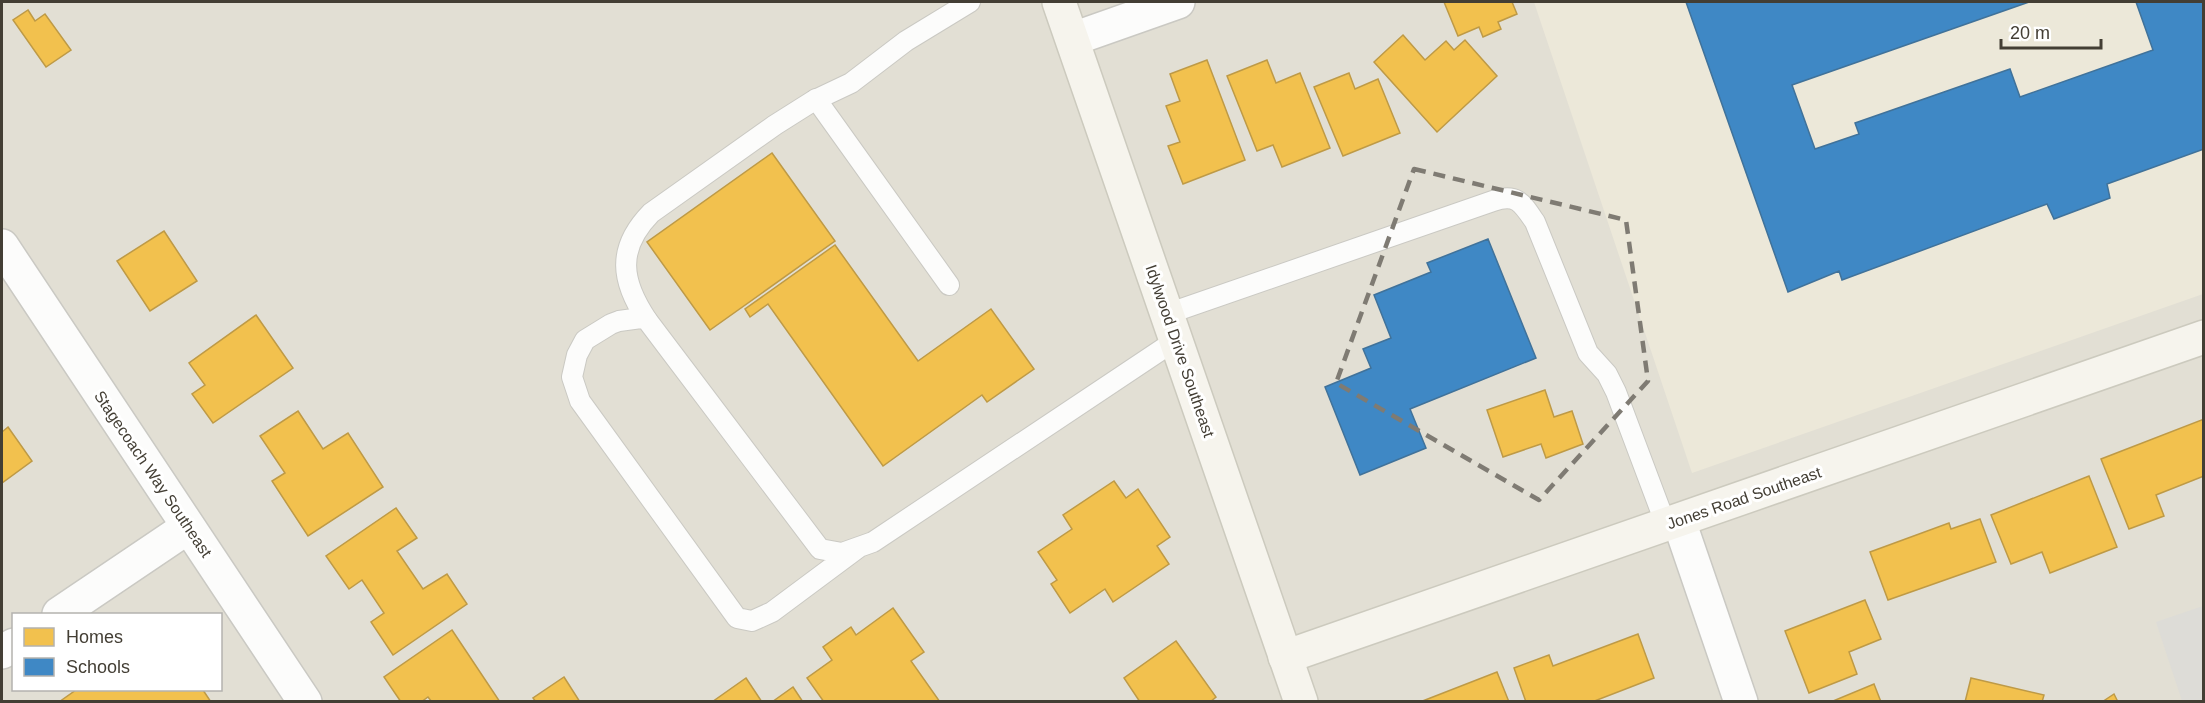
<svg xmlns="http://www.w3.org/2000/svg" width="2205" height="703" font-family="Helvetica,sans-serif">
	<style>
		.residential { fill: #e2dfd4; fill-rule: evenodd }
		.education { fill: #ece8d9 }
		.parking { fill: #dddcd7 }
		.homes { fill: #f2c14e; stroke: #be9a46; stroke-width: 1.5 }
		.schools { fill: #3f88c5; stroke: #40729a; stroke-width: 1.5 }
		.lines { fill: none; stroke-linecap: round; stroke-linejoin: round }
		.lane-casing { stroke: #cac9c3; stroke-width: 22 }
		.street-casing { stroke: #cac9c3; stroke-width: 36 }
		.secondary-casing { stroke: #cccabe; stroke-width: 36 }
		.lane { stroke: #fcfcfb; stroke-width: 20 }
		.street { stroke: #fcfcfb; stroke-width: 33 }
		.secondary { stroke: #f6f4ed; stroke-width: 33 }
		.marked { fill: none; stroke: #7f7b73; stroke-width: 4.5; stroke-dasharray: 12 8; stroke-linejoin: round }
		.labels { text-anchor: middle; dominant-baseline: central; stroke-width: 6; stroke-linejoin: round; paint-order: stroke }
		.street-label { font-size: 16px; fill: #433e34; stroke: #fff }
	</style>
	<rect width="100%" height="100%" fill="#eeede7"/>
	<!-- residential -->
	<path class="residential" d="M2 2H2203V701H2ZM14 614H220V690H14Z"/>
	<!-- education -->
	<path class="education" d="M1534 2H2203V294L1692 473Z"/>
	<!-- parking -->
	<path class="parking" d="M2203 606V701H2182L2156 622Z"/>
	<!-- homes -->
	<g class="homes">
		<path d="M1444 2H1512L1517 14 1498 22 1501 29 1483 37 1479 27 1458 36Z"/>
		<path d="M28 10 35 21 45 14 71 50 46 67 13 20Z"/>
		<path d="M1403 35 1425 60 1446 41 1454 50 1465 40 1497 76 1437 132 1374 62Z"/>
		<path d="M1207 60 1245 160 1183 184 1168 146 1180 142 1166 106 1180 101 1170 74Z"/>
		<path d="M1267 60 1276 83 1300 73 1330 148 1282 167 1273 145 1257 151 1227 76Z"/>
		<path d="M1349 73 1355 89 1378 79 1400 133 1343 156 1314 87Z"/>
		<path d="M772 153 835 241 710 330 647 242Z"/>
		<path d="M164 231 197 281 150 311 117 261Z"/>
		<path d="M835 245 918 361 991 309 1034 369 987 402 982 395 883 466 768 304 750 317 745 309Z"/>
		<path d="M256 315 293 368 213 423 192 394 205 385 189 363Z"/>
		<path d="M1545 390 1554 417 1572 411 1583 444 1546 458 1541 444 1503 457 1487 410Z"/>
		<path d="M298 411 323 449 348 433 383 487 308 536 272 481 285 473 260 436Z"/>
		<path d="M2204 419V476L2156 495 2164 516 2129 529 2101 459Z"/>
		<path d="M8 427 32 461 2 483V432Z"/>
		<path d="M2089 476 2117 547 2050 573 2042 552 2011 564 1991 515Z"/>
		<path d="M1114 481 1126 498 1138 489 1170 537 1157 546 1169 564 1113 602 1105 589 1070 613 1051 584 1057 580 1038 552 1072 529 1063 515Z"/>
		<path d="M396 508 417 538 397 551 423 589 447 574 467 604 393 655 371 622 384 613 362 580 349 589 326 556Z"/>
		<path d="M1980 519 1996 562 1888 600 1870 552 1949 523 1951 529Z"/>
		<path d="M1865 600 1881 639 1849 652 1857 674 1809 693 1785 631Z"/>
		<path d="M893 608 924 652 911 661 940 702H824L807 678 832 660 823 647 851 627 856 635Z"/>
		<path d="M452 630 500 702H432L428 697 421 702H401L384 677Z"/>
		<path d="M1638 634 1654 678 1592 702H1526L1514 668 1549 655 1553 666Z"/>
		<path d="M1176 641 1216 697 1210 702H1140L1124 678Z"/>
		<path d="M1497 672 1509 702H1420Z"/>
		<path d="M564 677 580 702H536L533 698Z"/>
		<path d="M746 678 762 702H712Z"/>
		<path d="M1971 678 2044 695 2042 702H1965Z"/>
		<path d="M1874 684 1881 702H1833V701Z"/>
		<path d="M793 687 803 702H772Z"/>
		<path d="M76 690H203L211 702H59Z"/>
		<path d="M2114 694 2118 702H2102Z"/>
	</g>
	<!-- schools -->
	<g class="schools">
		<path d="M1686 2H2029L1792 85 1815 149 1859 134 1855 123 2010 69 2020 97 2153 50 2136 2H2204V149L2107 184 2110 198 2054 219 2047 204 1842 280 1839 271 1788 292Z"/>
		<path d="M1488 239 1536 358 1410 409 1426 448 1360 475 1325 387 1371 368 1363 349 1391 338 1374 295 1431 272 1427 263Z"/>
	</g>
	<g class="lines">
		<!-- lane casing -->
		<g class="lane-casing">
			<g id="lane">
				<path d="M816 99 949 285"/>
				<path d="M1167 314 1493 201C1517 193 1522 203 1535 222L1588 353 1607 374 1616 392 1666 525"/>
				<path d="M647 320C621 281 616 249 651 213L775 125 813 101 851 83 906 41 970 2"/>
				<path d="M858 548 772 612 752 621 737 618 580 401 572 377 577 355 585 340 611 324 619 321 641 318 647 320 820 549 842 553 873 542 1176 340"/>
			</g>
		</g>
		<!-- street casing -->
		<g class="street-casing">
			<g id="street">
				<path d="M1073 39 1178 2"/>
				<path d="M2 246 305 702"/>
				<path d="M1679 521 1741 702"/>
				<path d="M59 614 188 527"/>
				<path d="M2 652 14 645"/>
			</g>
		</g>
		<!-- secondary casing -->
		<g class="secondary-casing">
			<g id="secondary">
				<path d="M1059 2 1301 702"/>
				<path d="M1285 657 2204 337"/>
			</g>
		</g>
		<!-- lane -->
		<use href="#lane" class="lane"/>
		<!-- street -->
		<use href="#street" class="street"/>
		<!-- secondary -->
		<use href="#secondary" class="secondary"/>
	</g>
	<!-- marked area -->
	<path class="marked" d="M1414 169 1626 220 1648 381 1539 500 1336 383Z"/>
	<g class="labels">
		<!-- street labels -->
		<g class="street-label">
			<text transform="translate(1180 351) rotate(71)">Idylwood Drive Southeast</text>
			<text transform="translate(153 474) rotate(56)">Stagecoach Way Southeast</text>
			<text transform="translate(1744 498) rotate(-19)">Jones Road Southeast</text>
		</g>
	</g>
	<!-- border -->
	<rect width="2205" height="703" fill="none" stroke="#433e34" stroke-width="6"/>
	<!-- legend -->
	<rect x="12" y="613" width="210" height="78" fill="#ffffff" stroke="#b4b2ae" stroke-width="1.5"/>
	<rect x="24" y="628" width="30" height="18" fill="#f2c14e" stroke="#b4b2ae" stroke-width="1.5"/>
	<text x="66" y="643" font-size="18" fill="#433e34">Homes</text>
	<rect x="24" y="658" width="30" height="18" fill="#3f88c5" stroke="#b4b2ae" stroke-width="1.5"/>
	<text x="66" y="673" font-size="18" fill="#433e34">Schools</text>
	<!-- scale -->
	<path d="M2001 39v9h100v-9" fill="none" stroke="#433e34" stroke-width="3"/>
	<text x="2010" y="39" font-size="18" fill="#433e34" stroke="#ffffff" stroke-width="4.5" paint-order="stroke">20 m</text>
</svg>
